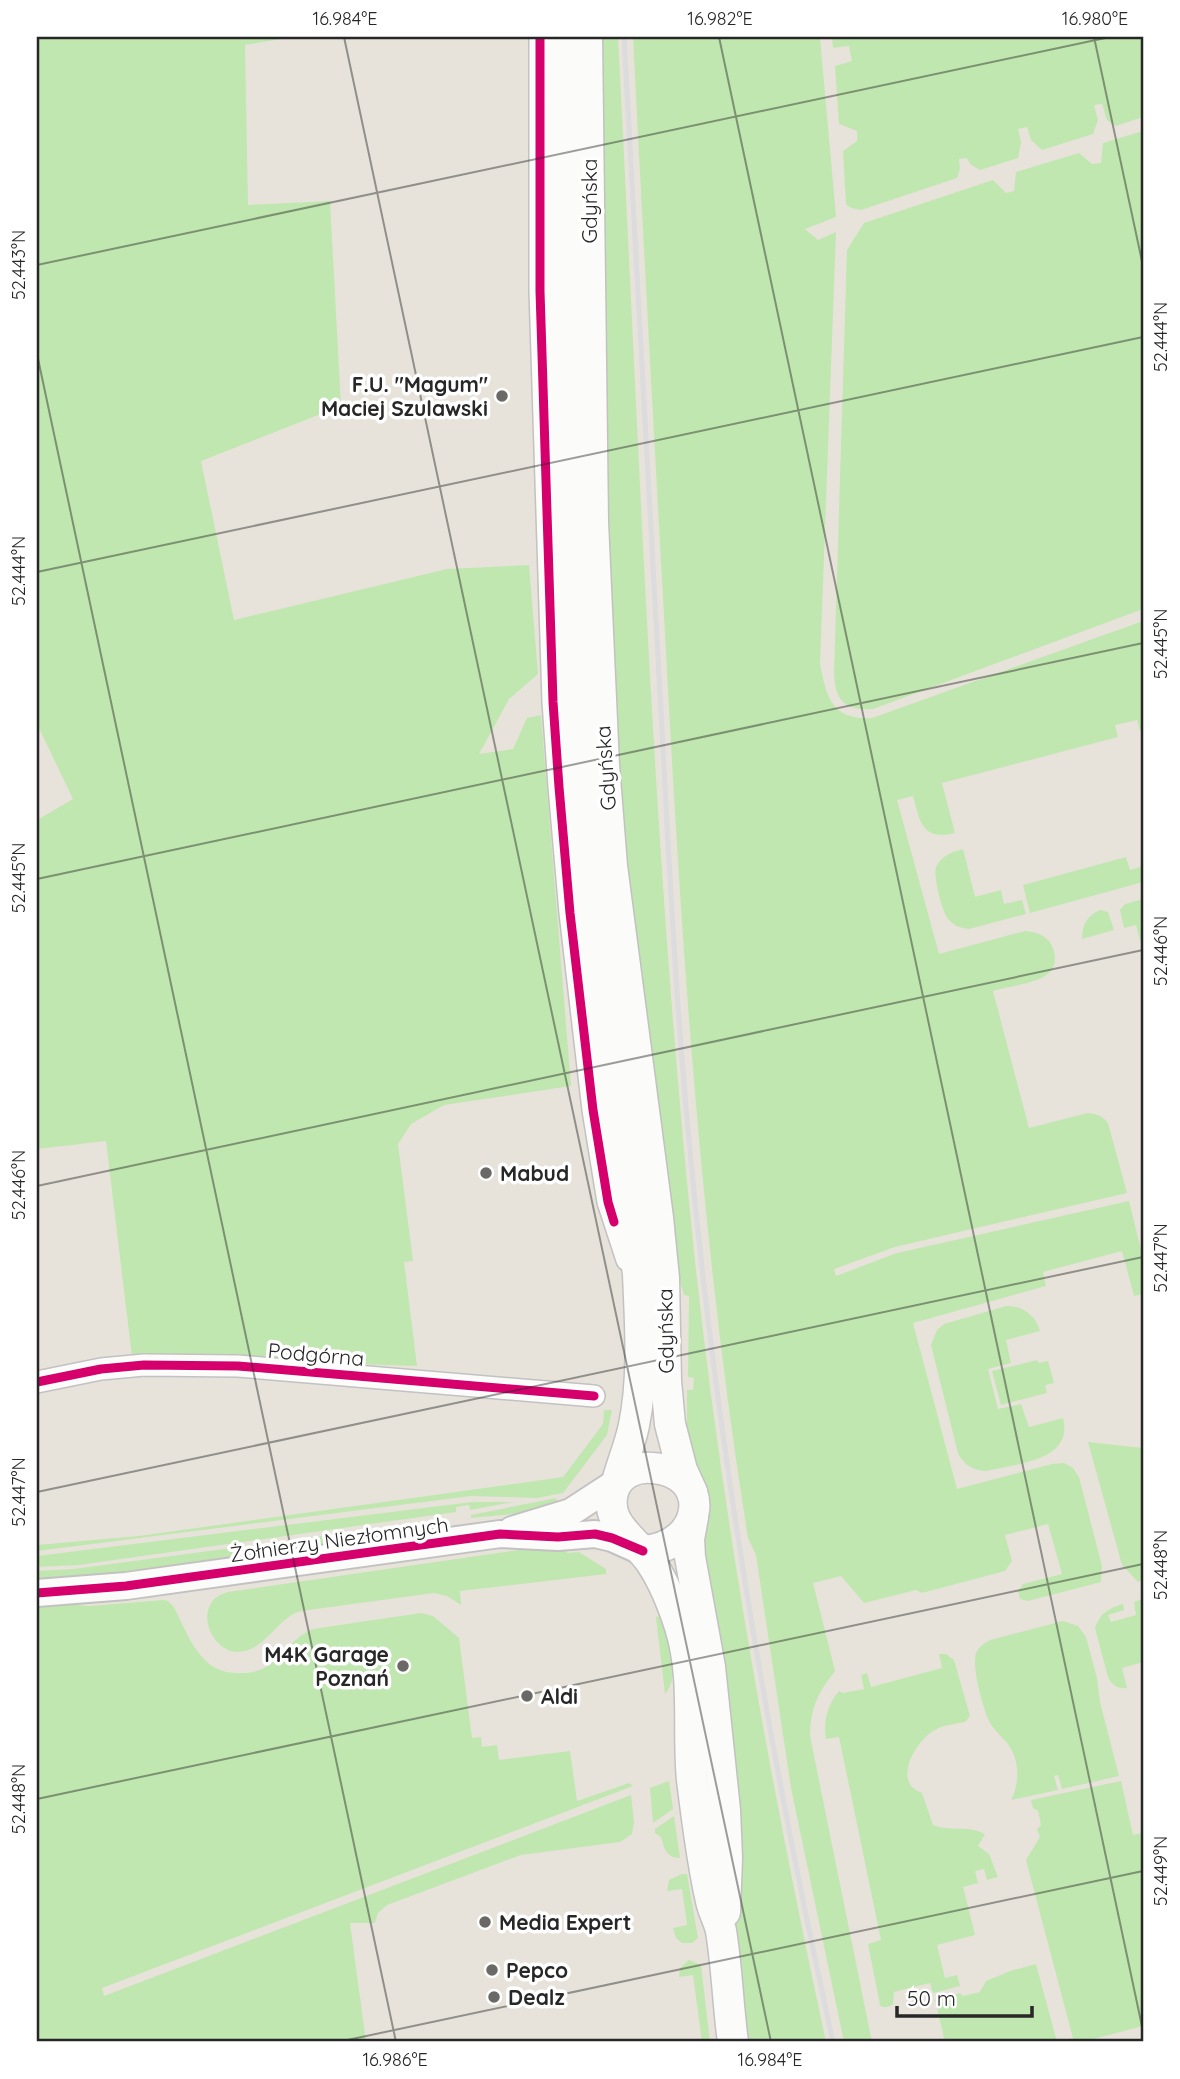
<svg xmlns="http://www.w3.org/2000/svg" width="1180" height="2079" font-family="Quicksand,sans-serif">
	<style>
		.green { fill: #c0e7af }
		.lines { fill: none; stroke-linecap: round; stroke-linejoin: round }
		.minor-casing { stroke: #c3c1c2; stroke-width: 24 }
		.tertiary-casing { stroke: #c3c1c2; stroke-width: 30 }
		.secondary-casing { stroke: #c3c1c2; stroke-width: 33 }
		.minor { stroke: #fbfbfa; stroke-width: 21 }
		.tertiary { stroke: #fbfbfa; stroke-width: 26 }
		.secondary { stroke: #fbfbfa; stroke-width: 30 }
		.rail { stroke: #dcdbdd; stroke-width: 5 }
		.cycleway-casing { stroke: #fff; stroke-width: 13 }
		.cycleway { stroke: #d6006c; stroke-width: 9 }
		.ticks { fill: none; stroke: #272727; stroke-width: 2; stroke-opacity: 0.45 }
		.poi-dot { fill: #6a6966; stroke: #fff; stroke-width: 2.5 }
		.labels { text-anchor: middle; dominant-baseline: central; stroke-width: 7; stroke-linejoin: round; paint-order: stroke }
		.street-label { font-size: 21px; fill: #272727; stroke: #fff }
		.poi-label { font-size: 21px; font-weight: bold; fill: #272727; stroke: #fff; text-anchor: start }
		.neatline { fill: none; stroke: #272727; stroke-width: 2.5 }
		.ticks-label { font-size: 18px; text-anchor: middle; fill: #272727 }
	</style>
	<rect width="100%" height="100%" fill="#e7e3db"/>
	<!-- green -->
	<g class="green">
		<path d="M37 37H292L245 45 248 205 330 201 341 406 201 461 234 620 447 569 529 565 538 674 509 699 479 754 513 749 527 718 541 715 571 1086 444 1105 411 1124 398 1144 413 1261 404 1262 417 1366 132 1357 106 1141 37 1149V820L73 799 37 724Z"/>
		<path d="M596 37H618C639 438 652 842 693 1242 721 1511 769 1778 826 2042H743L700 1555 709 1515V1495L704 1479 695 1464 683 1426 687 1425V1390H693L694 1378 688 1377 689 1296 684 1295 676 1267 636 987 606 606Z"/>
		<path d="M633 37H820L836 217 805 229 818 240 836 232 820 664C827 699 832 720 872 718L1143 621V730L1140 731 1137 720 1115 725 1118 737 942 783 955 833C922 841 920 822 913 796L897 800 939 954 1025 931C1036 932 1047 935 1052 946 1068 984 1017 983 993 991L1029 1128 1088 1113C1097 1114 1103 1116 1108 1123L1127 1193 895 1247 834 1269 836 1276 897 1253 1129 1201 1143 1258V1294L1134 1296 1122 1251 1043 1272 1046 1286 913 1323 957 1489 1052 1464 1064 1463 1073 1468 1079 1477 1102 1566 1101 1582 1028 1601 1020 1599 1018 1591 1023 1584 1062 1574 1048 1524 1005 1535 1012 1561 1005 1571 922 1593 916 1590 864 1603 841 1576 813 1583 835 1671C817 1694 811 1707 810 1736L872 2042H844L791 1788 756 1555 748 1538C700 1239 681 936 665 634 654 435 643 236 633 37Z"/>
		<path d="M832 37H1143V117L1116 126 1107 120 1102 104 1094 105 1098 120 1093 134 1042 150 1031 140 1027 127 1018 129 1021 142 1018 158 980 170 970 164 967 158 959 159 960 169 957 178 861 210 851 208 846 204 843 151 857 141V131L839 124 835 66 852 61 849 46 833 48Z"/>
		<path d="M1143 131V609L873 709C845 711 835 701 834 673L847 250 864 223 993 180 1006 193 1014 191 1016 172 1079 153 1092 164 1101 163 1103 143Z"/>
		<path d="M963 849 975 897 1001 890 1004 904 1022 900 1026 914 969 929C961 928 954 926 949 920 942 913 933 876 936 867 941 856 952 852 963 849Z"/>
		<path d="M1126 857 1130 870 1143 866V882L1030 913 1023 885Z"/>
		<path d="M1143 899V943L1141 944 1136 925 1124 928 1120 910 1125 904Z"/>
		<path d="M1100 910 1108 912 1114 930 1082 939C1082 924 1087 916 1100 910Z"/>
		<path d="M1006 1306C1024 1306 1035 1315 1040 1331L1006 1340 1011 1363 988 1369 998 1409 1021 1404 1029 1427 1063 1418C1074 1461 1016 1464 986 1471 972 1470 964 1465 958 1453L931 1345 937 1330 944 1324Z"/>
		<path d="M1037 1360 1039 1363 1048 1361 1054 1383 1045 1385 1047 1393 1001 1405 992 1371Z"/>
		<path d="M604 1410H612L607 1435 563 1493 537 1498 471 1496 37 1551V1545L139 1536 563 1477 603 1424Z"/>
		<path d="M1088 1442 1143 1448V1580L1138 1582 1122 1565Z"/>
		<path d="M556 1498 558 1503 553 1510 471 1518V1515Z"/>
		<path d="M472 1502H513L470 1510 469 1505 456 1507V1512L79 1565 37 1567V1556Z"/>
		<path d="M419 1526 377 1539 117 1576 37 1581V1571L74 1569 383 1528Z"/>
		<path d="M565 1547 567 1553 579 1552 606 1569V1574L460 1591 461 1605 447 1596 434 1593 301 1611C276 1618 266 1651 238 1652 209 1652 191 1601 228 1592L533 1548Z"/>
		<path d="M1143 1599V1662L1122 1668 1127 1688C1117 1689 1112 1685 1108 1677L1095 1628C1100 1613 1109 1608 1123 1604L1124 1610 1108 1615 1111 1622 1136 1615 1134 1602Z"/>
		<path d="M163 1600 168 1601 174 1607C189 1637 201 1676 242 1673 253 1673 263 1670 272 1663 287 1651 294 1637 313 1629L421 1613 433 1616 459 1638 472 1738 481 1737 482 1747 497 1745 499 1760 570 1751 577 1801 629 1783 633 1786 102 1988 104 1996 631 1795 634 1822 632 1834 620 1842 521 1855 387 1905 378 1913 375 1923H350L366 2042H37V1602L90 1606Z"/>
		<path d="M660 1616C667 1639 683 1673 665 1694L656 1617Z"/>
		<path d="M1063 1621 1078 1626 1086 1637 1097 1678 1100 1702 1119 1776 1062 1789 1058 1775 1054 1776 1058 1790 1011 1800C1020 1783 1020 1759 1007 1743 1001 1736 993 1729 989 1721 983 1708 970 1663 977 1651 980 1646 985 1643 990 1640Z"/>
		<path d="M939 1654H946L954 1660 970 1716 965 1722C954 1724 943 1725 933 1731 919 1739 897 1772 913 1788 915 1790 919 1791 922 1793L933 1825C950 1832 968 1825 985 1834L978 1846 989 1854 998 1877 987 1880 984 1869 975 1871 978 1883 963 1887 975 1935 937 1945 945 1978 957 1975 960 1986 933 1993 930 1983 894 1992 893 2004C889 2007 884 2009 880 2005L868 1944 881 1940 839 1737 826 1739C823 1722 827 1705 839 1691L843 1693 864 1689 861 1675 867 1673 871 1687 942 1668Z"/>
		<path d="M669 1781 673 1809 653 1823 650 1788Z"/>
		<path d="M1121 1781 1133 1835 1143 1833V2026L1082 2042H1074L1026 1860 1040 1837 1037 1829 1041 1825 1038 1811 1033 1808 1031 1800Z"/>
		<path d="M674 1816 680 1858C667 1858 664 1849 661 1837L655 1833V1829Z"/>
		<path d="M682 1874H687L698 1938 692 1943H682L676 1938 673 1928 687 1925 682 1889 667 1891 669 1880Z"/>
		<path d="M689 1960 701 1965 710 2042H702L693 1975 679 1977 680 1968Z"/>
		<path d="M1036 1964 1057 2042H945L935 2000 960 1993 963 1996 980 1992 986 1981 1010 1971Z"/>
	</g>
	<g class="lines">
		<!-- minor casing -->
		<g class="minor-casing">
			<g id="minor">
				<path d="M540 37V291L553 702 559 787 570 913 593 1110 608 1202 627 1260"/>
				<path d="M37 1382 101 1369 144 1365 238 1366 594 1396"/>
			</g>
		</g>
		<!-- tertiary casing -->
		<g class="tertiary-casing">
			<g id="tertiary">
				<path d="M512 1530 571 1512 617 1482"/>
				<path d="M37 1593 126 1586 500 1534 558 1537 595 1534 612 1538 641 1551"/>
			</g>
		</g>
		<!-- secondary casing -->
		<g class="secondary-casing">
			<g id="secondary">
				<path d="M562 37 568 533 581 794 592 911 638 1274C640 1323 644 1376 634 1425 630 1445 622 1463 617 1482"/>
				<path d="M587 37 593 522 604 765 612 866 658 1218 664 1278 666 1381 670 1424 682 1470 692 1492"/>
				<path d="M693 1517 689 1539 690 1557 710 1667 725 1810 727 1858 725 1912"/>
				<path d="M643 1551C706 1546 713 1473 653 1468 637 1466 620 1473 614 1489 602 1523 636 1539 652 1564 665 1584 673 1605 680 1627 696 1678 687 1729 692 1780 697 1820 702 1862 711 1901 713 1911 719 1921 721 1931 727 1967 728 2006 733 2042"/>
			</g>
		</g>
		<!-- minor -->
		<use href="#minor" class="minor"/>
		<!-- tertiary -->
		<use href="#tertiary" class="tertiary"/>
		<!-- secondary -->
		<use href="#secondary" class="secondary"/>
		<!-- rail -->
		<path class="rail" d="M624 37C636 250 647 462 659 675 668 837 675 1000 691 1161 719 1458 769 1751 833 2042"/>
		<!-- cycleway casing -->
		<g class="cycleway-casing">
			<g id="cycleway">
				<path d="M540 37V291L553 702 559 787 570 913 593 1110 608 1202 614 1222"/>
				<path d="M37 1382 101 1369 144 1365 238 1366 594 1396"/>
				<path d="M37 1593 126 1586 500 1534 558 1537 595 1534 612 1538 643 1551"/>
			</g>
		</g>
		<!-- cycleway -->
		<use href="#cycleway" class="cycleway"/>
	</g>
	<!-- ticks -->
	<path class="ticks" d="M344 37 771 2042M719 37 1143 2031M1094 37 1143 266M37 265 1110 37M37 354 396 2042M37 572 1143 337M37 879 1143 643M37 1186 1143 950M37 1492 1143 1257M37 1799 1143 1564M338 2042 1143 1871"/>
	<!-- markers -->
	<g class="poi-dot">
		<circle cx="502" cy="396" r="7"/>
		<circle cx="486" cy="1173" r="7"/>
		<circle cx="403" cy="1666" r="7"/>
		<circle cx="527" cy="1696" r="7"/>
		<circle cx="485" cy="1922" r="7"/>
		<circle cx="492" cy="1970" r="7"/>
		<circle cx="494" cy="1997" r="7"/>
	</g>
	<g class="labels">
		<!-- street labels -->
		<g class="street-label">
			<text transform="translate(589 201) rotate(-90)">Gdyńska</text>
			<text transform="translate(605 768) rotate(-94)">Gdyńska</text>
			<text transform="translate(665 1331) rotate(-91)">Gdyńska</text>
			<text transform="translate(316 1354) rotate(5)">Podgórna</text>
			<text transform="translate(339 1539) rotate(-8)">Żołnierzy Niezłomnych</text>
		</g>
		<!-- poi labels -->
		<g class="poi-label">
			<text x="488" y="384" text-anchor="end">F.U. "Magum"<tspan x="488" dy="24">Maciej Szulawski</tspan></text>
			<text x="500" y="1173">Mabud</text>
			<text x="389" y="1654" text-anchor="end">M4K Garage<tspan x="389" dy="24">Poznań</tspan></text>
			<text x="541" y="1696">Aldi</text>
			<text x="499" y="1922">Media Expert</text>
			<text x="506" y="1970">Pepco</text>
			<text x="508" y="1997">Dealz</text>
		</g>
	</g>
	<!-- border -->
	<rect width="1180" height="2079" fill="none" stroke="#ffffff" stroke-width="77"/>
	<!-- scale -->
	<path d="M897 2006v10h135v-10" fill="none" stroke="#272727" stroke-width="3.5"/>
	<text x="907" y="2006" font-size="21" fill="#272727" stroke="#ffffff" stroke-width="5" paint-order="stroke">50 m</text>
	<rect x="38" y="38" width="1104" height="2002" class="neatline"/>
	<g class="ticks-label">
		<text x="345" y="25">16.984°E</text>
		<text x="720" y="25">16.982°E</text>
		<text x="1095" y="25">16.980°E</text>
		<text transform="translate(19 265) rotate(-90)" y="6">52.443°N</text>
		<text transform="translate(1161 337) rotate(-90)" y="6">52.444°N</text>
		<text transform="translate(19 571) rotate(-90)" y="6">52.444°N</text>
		<text transform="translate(1161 644) rotate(-90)" y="6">52.445°N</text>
		<text transform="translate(19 878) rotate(-90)" y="6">52.445°N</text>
		<text transform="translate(1161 951) rotate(-90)" y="6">52.446°N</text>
		<text transform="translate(19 1185) rotate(-90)" y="6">52.446°N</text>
		<text transform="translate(1161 1258) rotate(-90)" y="6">52.447°N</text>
		<text transform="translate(19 1492) rotate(-90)" y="6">52.447°N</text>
		<text transform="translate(1161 1565) rotate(-90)" y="6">52.448°N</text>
		<text transform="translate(19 1799) rotate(-90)" y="6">52.448°N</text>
		<text transform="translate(1161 1871) rotate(-90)" y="6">52.449°N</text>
		<text x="395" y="2066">16.986°E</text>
		<text x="770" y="2066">16.984°E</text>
	</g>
</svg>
